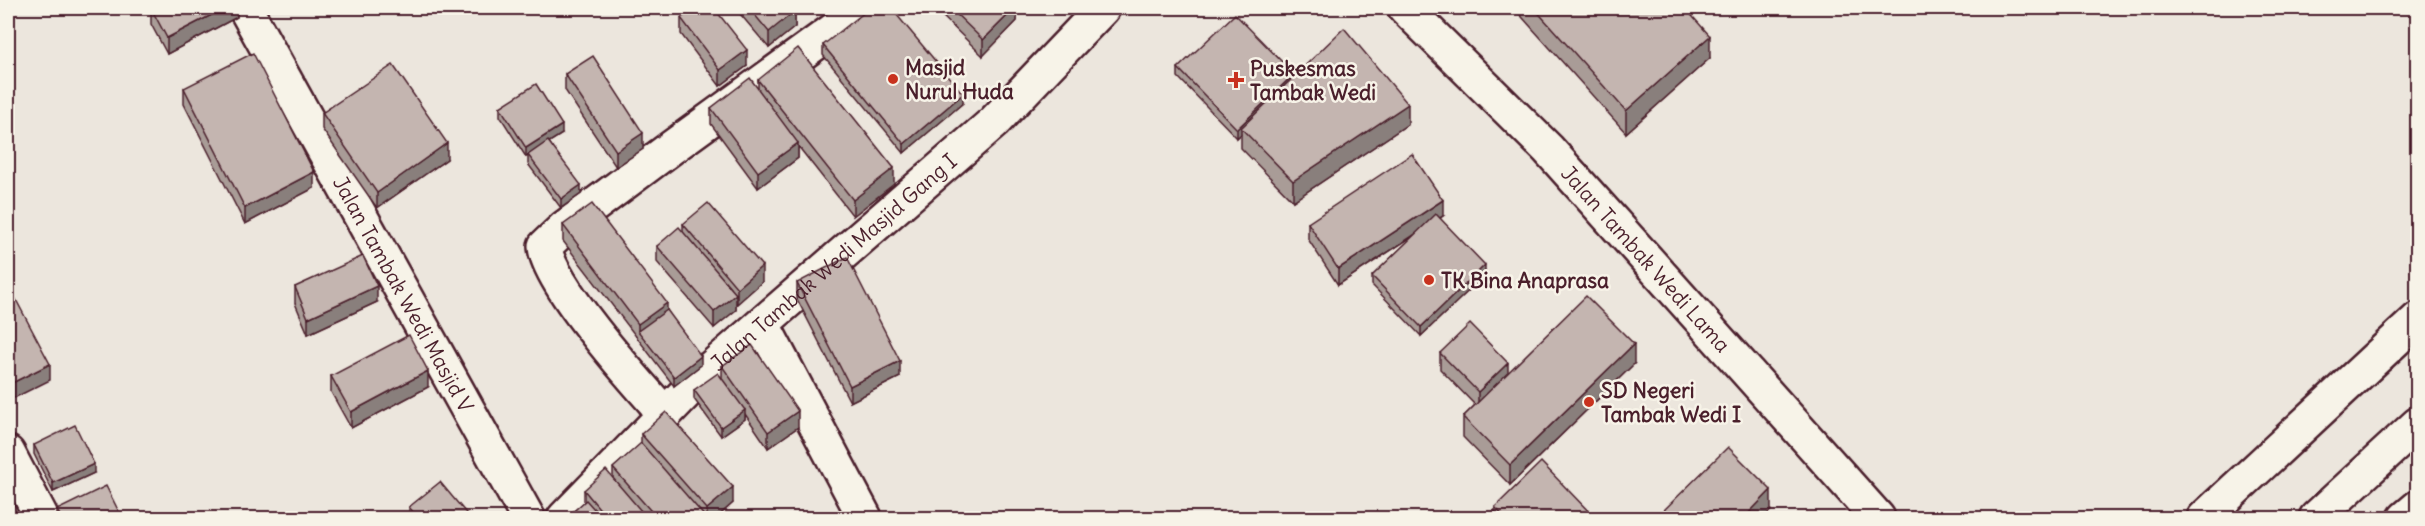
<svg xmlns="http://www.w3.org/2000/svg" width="2425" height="526" font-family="Delius,sans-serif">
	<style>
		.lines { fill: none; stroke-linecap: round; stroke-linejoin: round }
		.street-casing { stroke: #4a1f2b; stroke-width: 38 }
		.secondary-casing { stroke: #4a1f2b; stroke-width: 38 }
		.highway-casing { stroke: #4a1f2b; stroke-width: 38 }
		.street { stroke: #f7f3e8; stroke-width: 33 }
		.secondary { stroke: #f7f3e8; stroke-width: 33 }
		.highway { stroke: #f7f3e8; stroke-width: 33 }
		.wall { fill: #a99c97; stroke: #4a1f2b; stroke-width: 1.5 }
		.shaded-wall { fill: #897f7b; stroke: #4a1f2b; stroke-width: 1.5 }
		.building { fill: #c4b5b0; stroke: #4a1f2b; stroke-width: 1.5 }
		.poi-dot { fill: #c8321e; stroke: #f7f3e8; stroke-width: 2 }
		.labels { text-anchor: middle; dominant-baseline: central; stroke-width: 5; stroke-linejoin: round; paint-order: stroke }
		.poi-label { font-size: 21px; font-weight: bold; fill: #4a1f2b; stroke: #f7f3e8; text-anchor: start }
		.street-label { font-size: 21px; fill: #4a1f2b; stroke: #f7f3e8 }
	</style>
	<rect width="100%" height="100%" fill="#ece6dd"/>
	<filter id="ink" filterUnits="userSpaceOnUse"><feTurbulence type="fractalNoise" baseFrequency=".0167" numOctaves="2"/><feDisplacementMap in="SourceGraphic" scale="12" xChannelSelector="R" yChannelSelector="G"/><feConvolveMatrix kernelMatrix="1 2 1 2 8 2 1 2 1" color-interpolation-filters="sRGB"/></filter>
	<g filter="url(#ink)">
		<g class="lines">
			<!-- street casing -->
			<g class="street-casing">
				<g id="street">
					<path id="s1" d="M245 8 528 518"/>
					<path id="s2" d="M1405 8 1548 149 1878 518"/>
					<path d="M763 325 865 518"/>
					<path d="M665 414C639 385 546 282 545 246L564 228 671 148 864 8"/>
					<path d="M8 453 42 518"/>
					<path id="s3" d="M564 518 702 376 994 122 1103 8"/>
				</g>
			</g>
			<!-- secondary casing -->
			<g class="secondary-casing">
				<g id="secondary">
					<path d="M2204 518 2418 319"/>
					<path d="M2316 518 2418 424"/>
				</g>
			</g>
			<!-- highway casing -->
			<g class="highway-casing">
				<path id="highway" d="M2405 518 2418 507"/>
			</g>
			<!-- street -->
			<use href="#street" class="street"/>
			<!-- secondary -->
			<use href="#secondary" class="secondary"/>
			<!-- highway -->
			<use href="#highway" class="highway"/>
		</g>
		<!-- wall -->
		<g class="wall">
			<path d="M151 8H237V17L167 54 151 24Z"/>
			<path d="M735 8H801L795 13V27L769 48Z"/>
			<path d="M934 8H1017V21L983 56Z"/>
			<path d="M1514 8H1685L1710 58 1626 133Z"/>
			<path d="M681 18 747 66 720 86 681 34Z"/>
			<path d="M823 45 963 103 904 153 823 55Z"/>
			<path d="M1178 68 1294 77 1408 124 1293 201 1241 148V134L1237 138 1178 77Z"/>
			<path d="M565 74 643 149 616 167 565 90Z"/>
			<path d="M758 80 894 184 853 216 798 146V158L758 188 711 124V108L758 89Z"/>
			<path d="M184 88 314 188 245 224 184 104Z"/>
			<path d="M500 107 562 134 549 142 581 194 561 208 528 164V156L526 157 500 116Z"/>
			<path d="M322 113 447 159 377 208 322 129Z"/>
			<path d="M1443 216 1440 218 1485 275 1421 336 1372 285V276L1416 234 1338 285 1308 239V223Z"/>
			<path d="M683 224 762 282 736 304V310L714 328 657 262V246L683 232Z"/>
			<path d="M563 225 667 310 701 365 674 386 563 241Z"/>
			<path d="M797 283 900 377 850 402 797 299Z"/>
			<path d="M295 287 377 302 308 334 295 303Z"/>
			<path d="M1440 353 1508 373 1634 364 1510 485 1463 437V417L1475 405 1440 369Z"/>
			<path d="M722 366 798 427 768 448 745 414V419L721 436 694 399V390L722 379Z"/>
			<path d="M331 376 428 387 351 428 331 392Z"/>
			<path d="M641 434 733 503 715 519H565L584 502V490L613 478V468L641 444Z"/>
			<path d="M34 445 94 473 53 492 34 454Z"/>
			<path d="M409 507 471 519H409Z"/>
			<path d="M1495 507 1596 519H1495Z"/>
			<path d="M57 510 119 519H57Z"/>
			<path d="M1771 510 1763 519H1662V512Z"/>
		</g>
		<!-- shaded-wall -->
		<g class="shaded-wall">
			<path d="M225 8H237V17L167 54V38Z"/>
			<path d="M792 8H801L795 13V27L769 48V32Z"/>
			<path d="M1015 8H1017V21L983 56V40Z"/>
			<path d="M1710 36V58L1626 133V111Z"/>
			<path d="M747 50V66L720 86V70Z"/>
			<path d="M1294 74V83L1241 128V134L1237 138V129Z"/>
			<path d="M963 94V103L904 153V144Z"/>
			<path d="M1408 104V124L1293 201V181Z"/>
			<path d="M562 125V134L526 157V148Z"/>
			<path d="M643 133V149L616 167V151Z"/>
			<path d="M447 143V159L377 208V193Z"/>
			<path d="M798 143V158L758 188V172Z"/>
			<path d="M894 168V184L853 216V200Z"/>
			<path d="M314 172V188L245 224V208Z"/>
			<path d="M581 185V194L561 208V199Z"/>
			<path d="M1443 200V216L1338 285V269Z"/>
			<path d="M1485 265V275L1421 336V327Z"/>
			<path d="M762 266V282L737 304V288Z"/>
			<path d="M377 286V302L308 334V318Z"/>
			<path d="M736 294V310L714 328V312Z"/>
			<path d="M667 303V319L638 331V324Z"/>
			<path d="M1634 344V364L1510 485V465Z"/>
			<path d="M701 356V365L674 386V377Z"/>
			<path d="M900 361V377L850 402V386Z"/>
			<path d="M1508 363V379L1478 408V392Z"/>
			<path d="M50 364V380L8 401V385Z"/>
			<path d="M428 371V387L351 428V412Z"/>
			<path d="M745 410V419L721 436V427Z"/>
			<path d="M798 411V427L768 448V432Z"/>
			<path d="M94 464V473L53 492V483Z"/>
			<path d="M733 487V503L715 519H707V509Z"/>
			<path d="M1771 490V510L1763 519H1743Z"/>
			<path d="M119 512V519H105Z"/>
		</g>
		<!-- building -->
		<g class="building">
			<path d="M151 8H225L167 38Z"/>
			<path d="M695 8H714L747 50 720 70 681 18Z"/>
			<path d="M749 8H792L795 11 769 32Z"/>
			<path d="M870 8H891L963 94 904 144 823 45Z"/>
			<path d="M950 8H1015L983 40Z"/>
			<path d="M1534 8H1685L1710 36 1626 111Z"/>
			<path d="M1235 14 1294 74 1237 129 1178 68Z"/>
			<path d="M1344 28 1408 104 1293 181 1241 128Z"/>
			<path d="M798 48 894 168 853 200 758 80Z"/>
			<path d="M253 53 314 172 245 208 184 88Z"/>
			<path d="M593 56 643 133 616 151 565 74Z"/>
			<path d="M393 65 447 143 377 193 322 113Z"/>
			<path d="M750 78 798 143 758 172 711 108Z"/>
			<path d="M536 84 562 125 526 148 500 107Z"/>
			<path d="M548 141 581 185 561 199 528 155Z"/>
			<path d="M1412 154 1443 200 1338 269 1308 223Z"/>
			<path d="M708 203 762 266 737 288 683 224Z"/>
			<path d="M592 204 667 303 638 324 563 225Z"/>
			<path d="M1436 214 1485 265 1421 327 1372 276Z"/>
			<path d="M679 227 736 294 714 312 657 246Z"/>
			<path d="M363 256 377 286 308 318 295 287Z"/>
			<path d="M847 257 900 361 850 386 797 283Z"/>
			<path d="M13 294 50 364 8 385V297Z"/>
			<path d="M1586 296 1634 344 1510 465 1463 417Z"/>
			<path d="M667 310 701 356 674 377 638 331Z"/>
			<path d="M1470 324 1508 363 1478 392 1440 353Z"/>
			<path d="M409 335 428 371 351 412 331 376Z"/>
			<path d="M752 345 798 411 768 432 722 366Z"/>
			<path d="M718 373 745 410 721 427 694 390Z"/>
			<path d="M666 412 733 487 707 509 641 434Z"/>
			<path d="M75 425 94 464 53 483 34 445Z"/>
			<path d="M641 443 707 519H658L613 468Z"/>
			<path d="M1728 447 1771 490 1743 519H1668L1662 512Z"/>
			<path d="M1541 462 1596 519H1506L1495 507Z"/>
			<path d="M606 470 648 519H608L584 490Z"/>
			<path d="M440 482 471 519H419L409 507Z"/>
			<path d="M106 486 119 512 105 519H62L57 510Z"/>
			<path d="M586 500 603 519H565Z"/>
			<path d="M27 514 29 519H19Z"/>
		</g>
	</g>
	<!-- markers -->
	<g class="poi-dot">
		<circle cx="893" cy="79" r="6"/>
		<path d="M1233 71h6v6h6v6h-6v6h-6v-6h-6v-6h6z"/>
		<circle cx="1429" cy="280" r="6"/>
		<circle cx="1589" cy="402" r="6"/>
	</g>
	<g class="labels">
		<!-- poi labels -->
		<g class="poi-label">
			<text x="905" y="67">Masjid<tspan x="905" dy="24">Nurul Huda</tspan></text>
			<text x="1250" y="68">Puskesmas<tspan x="1250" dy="24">Tambak Wedi</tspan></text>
			<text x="1441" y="280">TK Bina Anaprasa</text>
			<text x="1601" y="390">SD Negeri<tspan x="1601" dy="24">Tambak Wedi I</tspan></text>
		</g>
		<!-- street labels -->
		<g class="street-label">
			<text stroke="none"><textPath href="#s2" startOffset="348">Jalan Tambak Wedi Lama</textPath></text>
			<text stroke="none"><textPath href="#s3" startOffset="372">Jalan Tambak Wedi Masjid Gang I</textPath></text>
			<text stroke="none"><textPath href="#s1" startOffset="327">Jalan Tambak Wedi Masjid V</textPath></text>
		</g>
	</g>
	<!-- margin -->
	<rect width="2425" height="526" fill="none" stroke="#f7f3e8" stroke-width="30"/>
	<rect x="15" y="15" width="2395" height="496" fill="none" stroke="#4a1f2b" stroke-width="2" filter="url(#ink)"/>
</svg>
